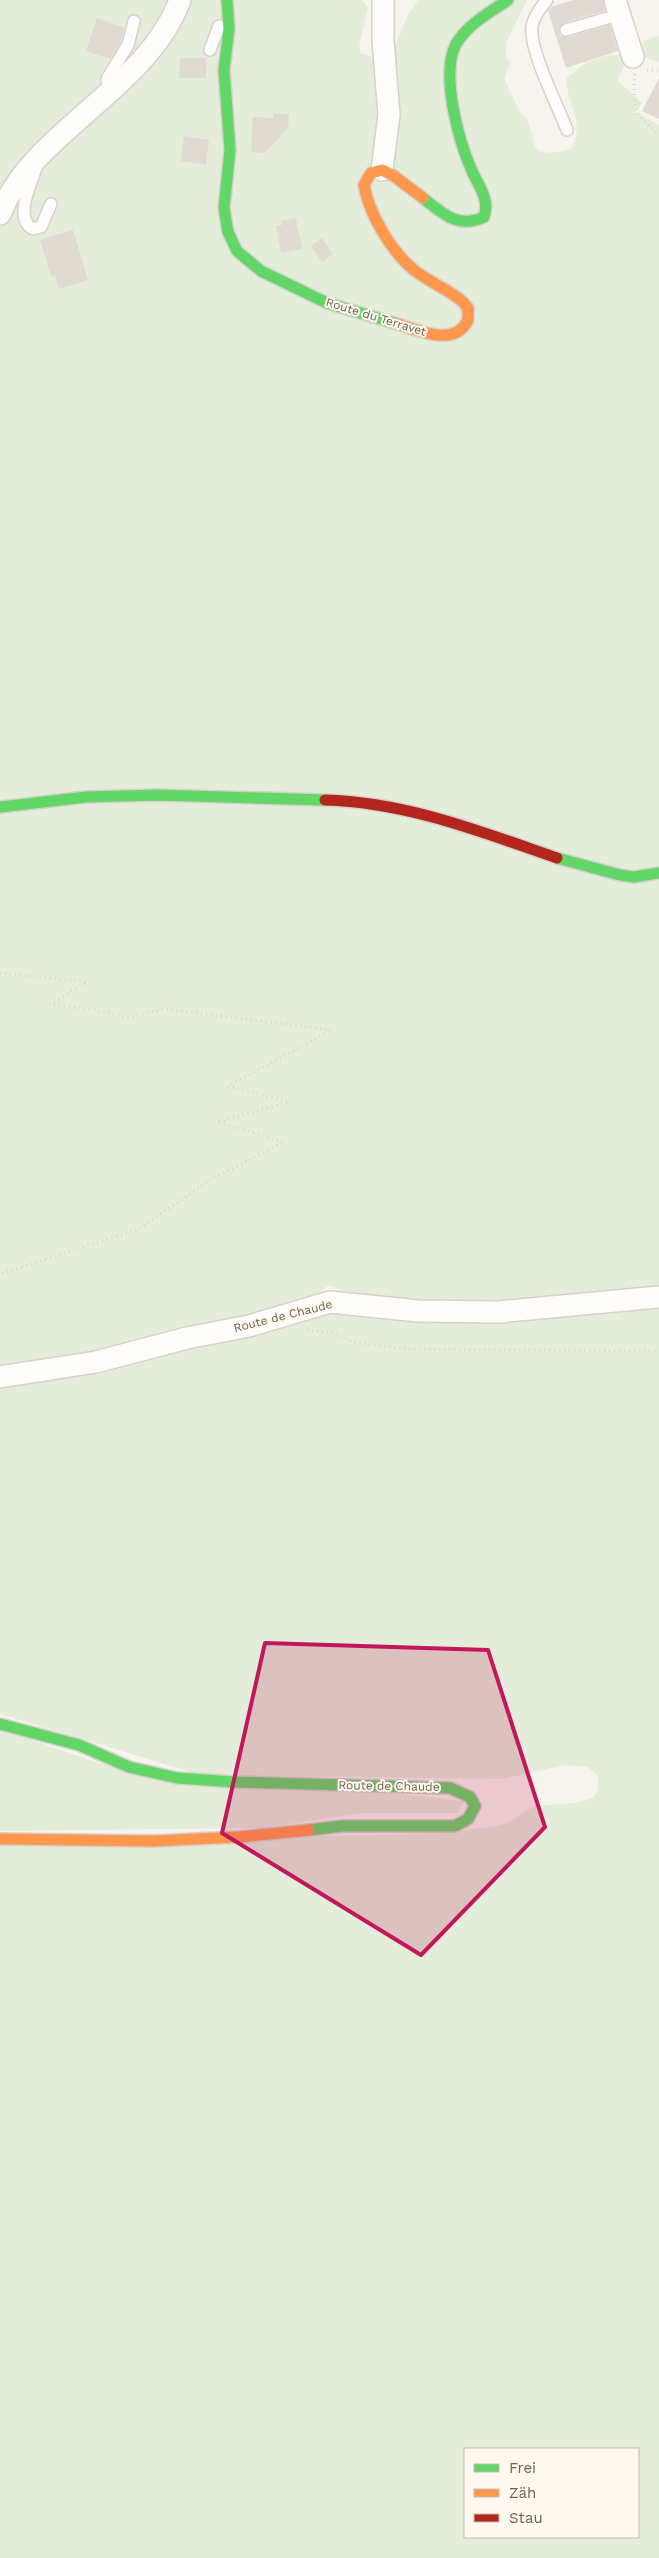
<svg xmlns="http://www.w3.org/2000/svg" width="659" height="2558" font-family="'Work Sans',sans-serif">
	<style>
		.green { fill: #e3edd9; fill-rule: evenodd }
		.building { fill: #e0dad3 }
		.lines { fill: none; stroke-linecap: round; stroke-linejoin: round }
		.lane-casing { stroke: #d6d1cb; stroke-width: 14 }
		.street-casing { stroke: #d6d1cb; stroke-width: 24 }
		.fast-casing { stroke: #d7d1cb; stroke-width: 14 }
		.slow-casing { stroke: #d7d1cb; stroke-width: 14 }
		.jam-casing { stroke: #d7d1cb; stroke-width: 14 }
		.path { stroke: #d9d4cf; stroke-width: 3; stroke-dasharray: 1 4; stroke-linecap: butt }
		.lane { stroke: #fefdfc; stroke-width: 11 }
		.street { stroke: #fefdfc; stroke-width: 21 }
		.fast { stroke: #63d668; stroke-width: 11 }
		.slow { stroke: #ff974d; stroke-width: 11 }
		.jam { stroke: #b3261e; stroke-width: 11 }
		.marked { fill: #c2185b; fill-opacity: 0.2; stroke: #c2185b; stroke-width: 4; stroke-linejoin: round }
		.labels { text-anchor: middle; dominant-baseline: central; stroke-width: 4; stroke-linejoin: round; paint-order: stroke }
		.street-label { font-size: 12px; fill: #735e4f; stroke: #fef9ef }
	</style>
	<rect width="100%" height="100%" fill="#f7f4ed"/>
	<!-- green -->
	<g class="green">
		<path d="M0 0H362L368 8 359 45 361 53 375 58 393 51 407 16 418 0H527L506 43V57L511 62 504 78 520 112 528 121 535 146 539 151 550 153 571 149C587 119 565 105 567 77 574 75 576 68 583 65 593 59 610 54 622 55 625 66 623 71 617 80L642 103 635 112 659 125V1290L482 1306 358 1297 329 1285 312 1299 166 1338 0 1371Z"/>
		<path d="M659 36V62L642 56 639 50 644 40Z"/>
		<path d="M659 1303V2558H0V1844L445 1833 496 1826 508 1823 534 1806 575 1803 593 1798 598 1789V1776L588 1767 565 1765 503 1779 201 1775 0 1714V1384L321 1312ZM465 2449H638V2537H465Z"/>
		<path d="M0 1729 99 1763 465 1801 457 1813H362L263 1828 0 1831Z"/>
	</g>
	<!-- building -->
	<g class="building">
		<path d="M573 0H603L605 11 563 23 559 29 560 35 568 37 610 25 618 51 566 68 548 11 551 7Z"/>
		<path d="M97 18 124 28 121 42 110 59 86 51Z"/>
		<path d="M180 58H206V78H179Z"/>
		<path d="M659 78V119L642 111Z"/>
		<path d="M274 113 289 114 288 128 265 153 251 152 253 117 273 118Z"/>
		<path d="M184 136 209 140 206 165 181 161Z"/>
		<path d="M296 218 302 249 281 253 276 226 282 225 281 221Z"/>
		<path d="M73 230 88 280 59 289 55 275 51 276 40 240Z"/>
		<path d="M322 238 333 254 322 262 311 246Z"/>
	</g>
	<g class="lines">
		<!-- lane casing -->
		<g class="lane-casing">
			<g id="lane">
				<path d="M547 0C541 7 533 17 532 27 529 50 558 106 567 130"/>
				<path d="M566 30 618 15"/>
				<path d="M210 50 219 26"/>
				<path d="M110 92 107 79 128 45 134 21"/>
				<path d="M35 171C30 186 14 219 33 229L41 227 51 204"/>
			</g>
		</g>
		<!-- street casing -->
		<g class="street-casing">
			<g id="street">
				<path d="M615 0 633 57"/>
				<path d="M382 170 389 115 383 40V0"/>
				<path d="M0 214C33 131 148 88 180 0"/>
				<path d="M0 1377 96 1362 187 1338 249 1326 330 1302 418 1311 498 1312 659 1297"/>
			</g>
		</g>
		<!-- fast casing -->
		<g class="fast-casing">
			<g id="fast">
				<path d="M227 0 229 29 224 70 230 150 224 208 228 232 237 251 261 271 327 303 394 323"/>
				<path d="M423 198C443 214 458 229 484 217 490 199 479 187 472 171 459 142 440 74 456 44 467 25 490 12 508 0"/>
				<path d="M0 807 86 797 158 795 325 800"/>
				<path d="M557 858 620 875 634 877 659 873"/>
				<path d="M0 1724 79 1745 129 1767 177 1778 235 1782 450 1788 470 1797 475 1806 468 1819 455 1826H342L309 1830"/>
			</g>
		</g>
		<!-- slow casing -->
		<g class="slow-casing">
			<g id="slow">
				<path d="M394 323C416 329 454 349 468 320V308L463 302C448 289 429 282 414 270 391 251 369 214 364 185L371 173 382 170 394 176 423 198"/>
				<path d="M0 1839 154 1841 239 1837 309 1830"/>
			</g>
		</g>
		<!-- jam casing -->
		<g class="jam-casing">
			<path id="jam" d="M325 800C406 802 482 832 557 858"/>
		</g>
		<!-- path -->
		<g class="path">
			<path d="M647 70H659"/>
			<path d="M635 74C632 105 634 114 659 134"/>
			<path d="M0 973 87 982 50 1005 93 1009 127 1018 163 1009 332 1030 228 1086 289 1102 217 1122 284 1142 210 1180 139 1229 0 1274"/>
			<path d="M307 1330 335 1333 356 1343 410 1349 659 1351"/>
		</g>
		<!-- lane -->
		<use href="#lane" class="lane"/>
		<!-- street -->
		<use href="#street" class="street"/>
		<!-- fast -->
		<use href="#fast" class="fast"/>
		<!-- slow -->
		<use href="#slow" class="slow"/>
		<!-- jam -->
		<use href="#jam" class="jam"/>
	</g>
	<!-- marked area -->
	<path class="marked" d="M265 1643 488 1650 545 1827 421 1955 222 1833Z"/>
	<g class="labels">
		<!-- street labels -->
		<g class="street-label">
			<text transform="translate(376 317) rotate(17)">Route du Terravet</text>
			<text transform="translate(283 1316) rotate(-14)">Route de Chaude</text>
			<text transform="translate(389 1786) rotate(1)">Route de Chaude</text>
		</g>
	</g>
	<!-- legend -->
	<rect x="464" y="2448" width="175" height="90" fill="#fef9ef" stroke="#c6bbaf"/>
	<rect x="474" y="2464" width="25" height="8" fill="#63d668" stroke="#c6bbaf"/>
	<text x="509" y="2473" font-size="15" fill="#735e4f">Frei</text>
	<rect x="474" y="2489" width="25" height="8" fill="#ff974d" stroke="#c6bbaf"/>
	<text x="509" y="2498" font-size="15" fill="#735e4f">Zäh</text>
	<rect x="474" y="2514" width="25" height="8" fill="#b3261e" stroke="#c6bbaf"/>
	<text x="509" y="2523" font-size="15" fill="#735e4f">Stau</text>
</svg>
